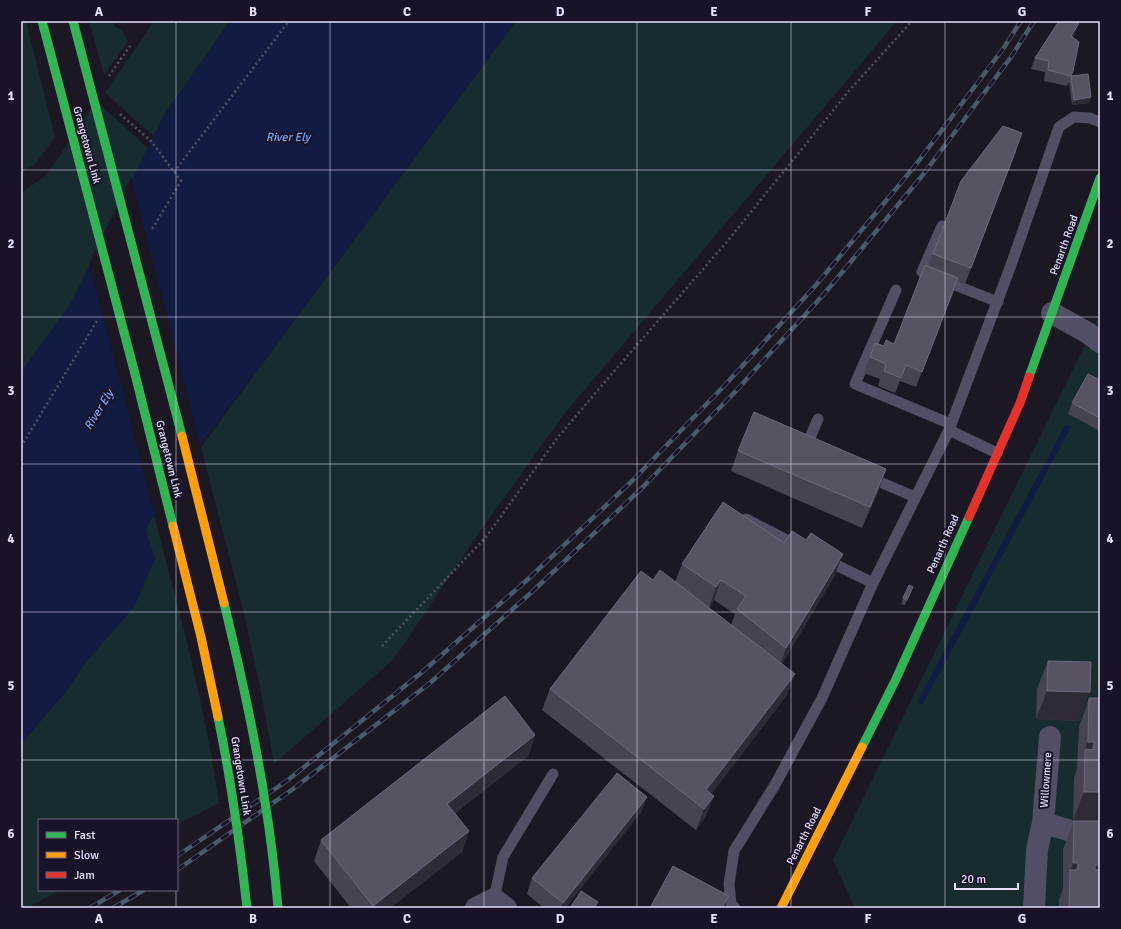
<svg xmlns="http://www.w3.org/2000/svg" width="1121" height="929" font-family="Signika,sans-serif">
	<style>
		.green { fill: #182b2f }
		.water { fill: #121b41 }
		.pier { fill: #1b1823 }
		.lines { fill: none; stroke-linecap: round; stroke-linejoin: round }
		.stream { stroke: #121b41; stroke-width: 6 }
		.path { stroke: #4d5563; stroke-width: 2.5; stroke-dasharray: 2 3; stroke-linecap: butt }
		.lane { stroke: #524e63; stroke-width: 11 }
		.street { stroke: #524e63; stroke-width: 22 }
		.fast { stroke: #30b455; stroke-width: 9 }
		.slow { stroke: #ff9f0a; stroke-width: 9 }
		.jam { stroke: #e5322d; stroke-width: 9 }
		.rail-casing { stroke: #4c596b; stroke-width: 4.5 }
		.rail { stroke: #1a1328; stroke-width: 3; stroke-dasharray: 9; stroke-linecap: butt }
		.fast-bridge { stroke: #30b455; stroke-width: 9 }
		.slow-bridge { stroke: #ff9f0a; stroke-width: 9 }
		.wall { fill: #474351; fill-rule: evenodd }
		.shaded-wall { fill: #2e2b37 }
		.building { fill: #585363; stroke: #6e697b }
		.grid { fill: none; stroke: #e5defc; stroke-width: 1; stroke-opacity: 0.55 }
		.labels { text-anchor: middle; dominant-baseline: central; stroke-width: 4; stroke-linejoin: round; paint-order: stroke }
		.street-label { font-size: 11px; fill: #e5defc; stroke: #1a1328 }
		.water-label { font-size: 12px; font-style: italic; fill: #76a6f1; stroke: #1a1328 }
		.neatline { fill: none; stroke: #e5defc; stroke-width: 1.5 }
		.grid-label { font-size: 13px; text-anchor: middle; font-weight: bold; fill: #e5defc }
	</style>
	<rect width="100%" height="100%" fill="#1b1823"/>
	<!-- green -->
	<g class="green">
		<path d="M21 21H26L55 137 36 163 21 172Z"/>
		<path d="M89 21H112L115 27 123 30 128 42 104 75Z"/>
		<path d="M154 21H230L164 115 154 136 105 93Z"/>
		<path d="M516 21H897L565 413 478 534 394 659 274 764 260 687 244 614 201 447Z"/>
		<path d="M96 101 148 148 88 283 21 380V191L22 192 47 175Z"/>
		<path d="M1100 314V908H855L833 860Z"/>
		<path d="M154 515C179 610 205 705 219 803L177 825V820H39V890H60L27 908H21V744L67 690 155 559 145 530Z"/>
	</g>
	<!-- water -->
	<path class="water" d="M230 21H516L265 360 166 490 146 530 155 559 134 607 86 662 67 690 21 744V372L71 303 164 115Z"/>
	<!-- pier -->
	<path class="pier" d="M131 178 201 447 167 491 155 516 89 263Z"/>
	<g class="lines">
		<!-- stream -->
		<path class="stream" d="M921 701 1067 428"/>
		<!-- path -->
		<g class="path">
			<path d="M109 76 130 46"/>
			<path d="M120 114 151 141 181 181 151 231"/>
			<path d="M174 172 289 21"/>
			<path d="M21 447 98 319"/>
			<path d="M382 646 486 537 558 437 610 376 725 244 848 92 912 21"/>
		</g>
		<!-- lane -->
		<g class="lane">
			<path d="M942 226 922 272 998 302"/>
			<path d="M896 290 855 384 951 424"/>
			<path d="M949 430 1011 265 1059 127 1074 117 1090 118 1100 122"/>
			<path d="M805 449 818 419"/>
			<path d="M868 477 915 497"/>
			<path d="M746 519 800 547"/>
			<path d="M826 560 873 583"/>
			<path d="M494 899 503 857 553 774"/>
			<path d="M735 908 731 904 729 884 734 851 776 783 822 698 873 583 949 430 997 453"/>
		</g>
		<!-- street -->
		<g class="street">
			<path d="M1052 313 1088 333 1100 342"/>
			<path d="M1043 823 1100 839"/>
			<path d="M476 908 494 899 506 908"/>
			<path d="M1034 908 1037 849 1043 823 1050 737"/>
		</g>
		<!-- fast -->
		<g class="fast">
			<path d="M1029 377 1100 178"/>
			<path d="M862 747 896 679 969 517"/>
		</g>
		<!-- slow -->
		<path class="slow" d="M781 908 862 747"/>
		<!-- jam -->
		<path class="jam" d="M969 517 1020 403 1029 377"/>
		<!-- rail casing -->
		<g class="rail-casing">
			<g id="rail">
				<path d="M177 856 288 780 421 673 526 581 633 480 725 385 816 285 914 167 1003 49 1021 21"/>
				<path d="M177 870 293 789 430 683 534 590 642 488 734 393 824 294 922 176 1011 57 1034 21"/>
				<path d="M90 908 120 890"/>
				<path d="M113 908 144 890"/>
			</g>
		</g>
		<!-- rail -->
		<use href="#rail" class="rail"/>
		<!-- fast-bridge -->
		<g class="fast-bridge">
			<path d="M42 21 135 374 173 526"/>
			<path d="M73 21 182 436"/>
			<path d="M224 603C240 669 255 735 265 802 271 838 275 873 278 908"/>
			<path d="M218 717C231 780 240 844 247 908"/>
		</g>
		<!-- slow-bridge -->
		<g class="slow-bridge">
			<path d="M182 436 224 603"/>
			<path d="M173 526 201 637 218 717"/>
		</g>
	</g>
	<!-- wall -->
	<g class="wall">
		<path d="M1075 34 1073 37V71L1071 76 1091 97 1089 103 1072 105 1069 82 1067 86 1044 81 1045 72 1031 69 1035 58Z"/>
		<path d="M1017 149 965 284 957 281 916 387 900 381 895 393 878 386 880 379 864 373 870 357 884 346 894 344 928 266 933 254Z"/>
		<path d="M1100 380V431L1068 414 1072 403Z"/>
		<path d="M738 451 886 469 879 489 862 528 731 471Z"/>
		<path d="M784 543 835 575 782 664 787 695 711 794 706 816 696 830 542 710 550 689 653 580 675 582 682 564ZM714 600 735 614 731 625 709 608Z"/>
		<path d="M913 587 905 605 901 604 903 598Z"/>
		<path d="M1048 661 1079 721 1036 719 1037 689Z"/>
		<path d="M1089 698H1100V821L1073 820 1074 778 1077 769 1079 727Z"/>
		<path d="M535 735 528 756 455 813 469 831 462 852 390 908H351L314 861 321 840Z"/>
		<path d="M647 797 641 812 565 908H544L527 894 532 878Z"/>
		<path d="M1074 821 1100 908H1059V899L1063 889V849Z"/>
	</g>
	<!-- shaded-wall -->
	<g class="shaded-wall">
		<path d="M1079 23 1075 34 1067 47 1071 36Z"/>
		<path d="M1091 97 1089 103 1072 105 1074 100Z"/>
		<path d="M958 278 953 294 916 387 922 372Z"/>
		<path d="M886 469 879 489 862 528 870 507Z"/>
		<path d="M843 554 835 575 779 669 786 648Z"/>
		<path d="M721 580 714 600 709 608 716 587Z"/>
		<path d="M795 674 787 695 701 807 706 790Z"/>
		<path d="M1047 691 1090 692 1079 721 1036 719Z"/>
		<path d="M535 735 528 756 440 824 447 804Z"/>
		<path d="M1088 742H1094L1084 770V750Z"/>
		<path d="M1084 792H1100V821L1073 820Z"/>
		<path d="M714 796 706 816 696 830 704 809Z"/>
		<path d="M647 797 641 812 565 908H561L563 903Z"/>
		<path d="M469 831 462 852 390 908H373V906Z"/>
		<path d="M1073 863H1078L1069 888 1070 873Z"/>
		<path d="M1095 865H1100V875L1085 893Z"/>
		<path d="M729 896 724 908H722Z"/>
	</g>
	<!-- building -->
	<g class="building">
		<path d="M1059 21H1076L1079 23 1071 36 1079 42 1073 71 1071 76 1048 70 1049 61 1035 58Z"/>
		<path d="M1088 74 1091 97 1074 100 1071 76Z"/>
		<path d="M1003 126 1022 133 971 268 933 254 961 181Z"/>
		<path d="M925 265 958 278 922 372 906 365 901 378 884 371 886 364 870 357 875 343 884 346 886 340 894 344Z"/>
		<path d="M1088 374 1100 380V418L1072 403Z"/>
		<path d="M754 412 886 469 870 507 738 451Z"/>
		<path d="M723 502 784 543 792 531 806 540 811 533 843 554 786 648 737 609 746 596 721 580 716 587 682 564Z"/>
		<path d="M660 570 795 674 706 790 714 796 704 809 550 689 641 571 653 580Z"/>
		<path d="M909 585 913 587 907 600 903 598Z"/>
		<path d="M1048 661 1091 662 1090 692 1047 691Z"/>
		<path d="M505 696 535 735 447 804 469 831 373 906 321 840Z"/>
		<path d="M1089 698H1100V792H1084L1085 749 1094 750V742H1088Z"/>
		<path d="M617 773 647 797 563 903 532 878Z"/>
		<path d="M1074 821H1100V865H1095V870H1100V908H1069L1070 870H1078V863H1073Z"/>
		<path d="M673 866 729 896 722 908H650Z"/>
		<path d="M581 891 598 902 594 908H570Z"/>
	</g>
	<!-- grid -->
	<path class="grid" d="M176 21V820M330 21V908M484 21V908M637 21V908M791 21V908M945 21V908M21 170H1100M21 317H1100M21 464H1100M21 612H1100M21 760H1100M176 890V908"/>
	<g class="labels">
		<!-- street labels -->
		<g class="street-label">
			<text transform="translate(87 145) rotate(75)">Grangetown Link</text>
			<text transform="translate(1064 245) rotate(-70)">Penarth Road</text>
			<text transform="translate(169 459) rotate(76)">Grangetown Link</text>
			<text transform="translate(943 544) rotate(-66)">Penarth Road</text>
			<text transform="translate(241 776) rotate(81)">Grangetown Link</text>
			<text transform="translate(1046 780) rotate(-86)">Willowmere</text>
			<text transform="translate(804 836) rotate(-63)">Penarth Road</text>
		</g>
		<!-- water labels -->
		<g class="water-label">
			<text x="288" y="137">River Ely</text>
			<text transform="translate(99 410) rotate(-58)">River Ely</text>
		</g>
	</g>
	<!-- border -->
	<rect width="1121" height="929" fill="none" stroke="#1a1328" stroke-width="44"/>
	<!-- legend -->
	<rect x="38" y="819" width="140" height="72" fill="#1a1328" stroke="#6b647d"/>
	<rect x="46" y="832" width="20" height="6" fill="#30b455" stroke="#6b647d"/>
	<text x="74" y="839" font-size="12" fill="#e5defc">Fast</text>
	<rect x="46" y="852" width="20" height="6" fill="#ff9f0a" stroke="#6b647d"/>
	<text x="74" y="859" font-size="12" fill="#e5defc">Slow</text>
	<rect x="46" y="872" width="20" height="6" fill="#e5322d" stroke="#6b647d"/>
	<text x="74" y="879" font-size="12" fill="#e5defc">Jam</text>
	<!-- scale -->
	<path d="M955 883v6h63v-6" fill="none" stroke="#e5defc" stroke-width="2"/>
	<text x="961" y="883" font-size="12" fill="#e5defc" stroke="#1a1328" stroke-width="3" paint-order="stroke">20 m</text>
	<rect x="22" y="22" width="1077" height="885" class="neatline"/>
	<g class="grid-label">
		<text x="99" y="16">A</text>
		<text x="253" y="16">B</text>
		<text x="407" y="16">C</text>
		<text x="560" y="16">D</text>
		<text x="714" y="16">E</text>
		<text x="868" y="16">F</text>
		<text x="1022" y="16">G</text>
		<text x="11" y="100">1</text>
		<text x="1110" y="100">1</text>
		<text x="11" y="248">2</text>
		<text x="1110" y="248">2</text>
		<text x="11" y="395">3</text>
		<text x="1110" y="395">3</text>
		<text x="11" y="543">4</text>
		<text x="1110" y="543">4</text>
		<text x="11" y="690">5</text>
		<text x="1110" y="690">5</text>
		<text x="11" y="838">6</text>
		<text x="1110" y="838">6</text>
		<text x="99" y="923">A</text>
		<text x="253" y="923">B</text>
		<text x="407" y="923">C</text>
		<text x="560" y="923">D</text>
		<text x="714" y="923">E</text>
		<text x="868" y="923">F</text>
		<text x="1022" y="923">G</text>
	</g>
</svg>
